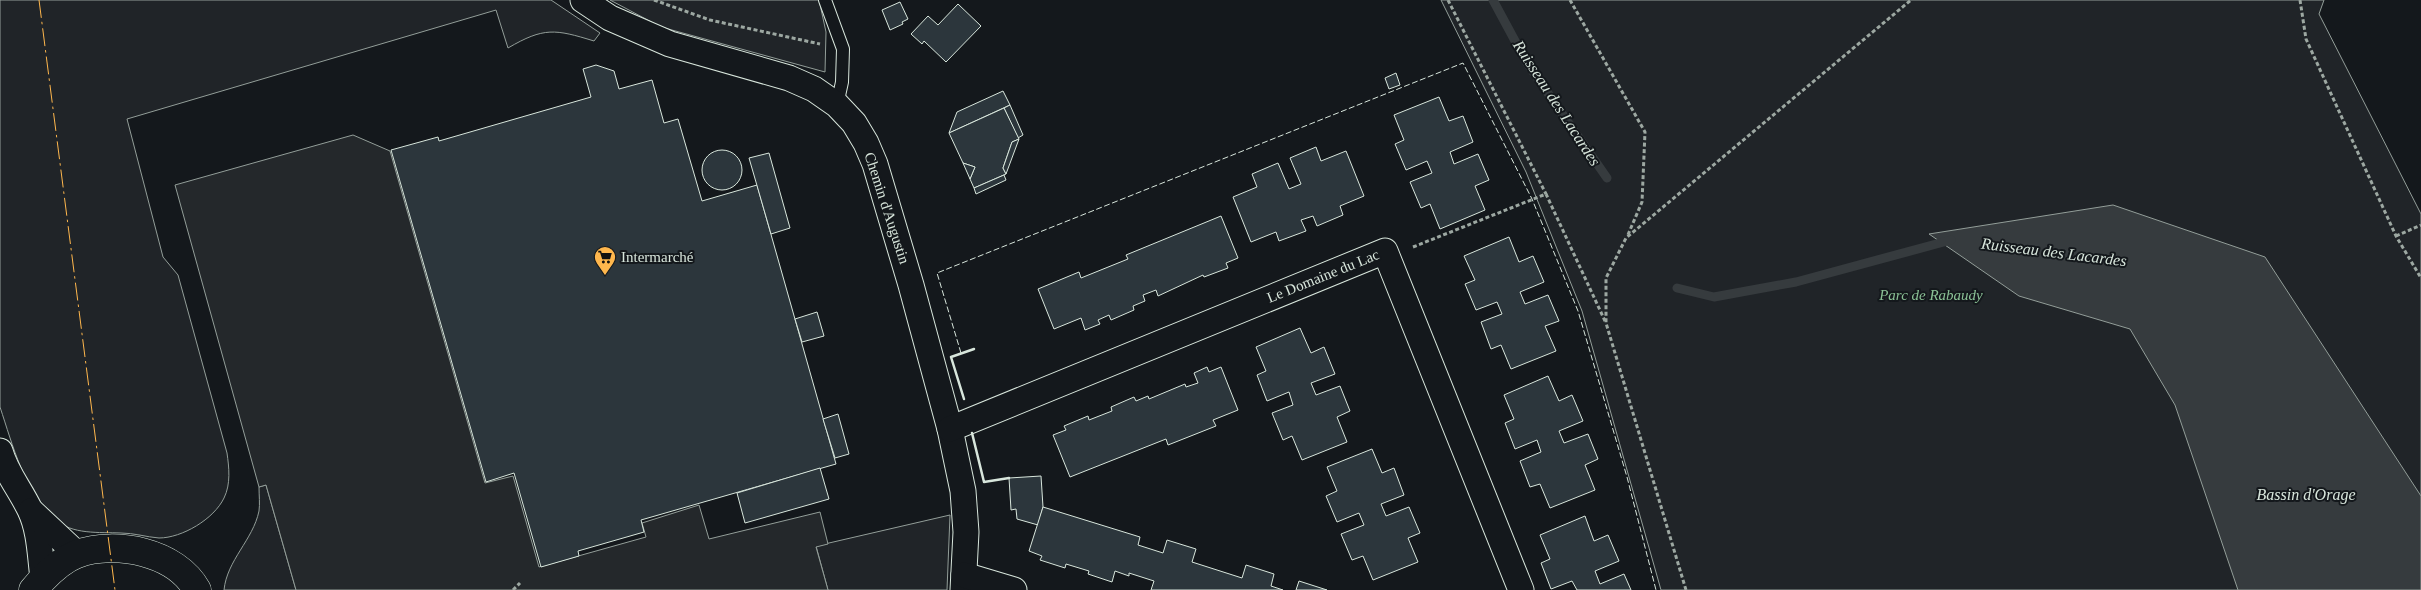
<svg xmlns="http://www.w3.org/2000/svg" width="2421" height="590" font-family="'Times New Roman',serif">
	<style>
		.green { fill: #202428; stroke: #939e99 }
		.parking { fill: #24282b; stroke: #939e99 }
		.water { fill: #363b3e; stroke: #939e99 }
		.lines { fill: none; stroke-linecap: round; stroke-linejoin: round }
		.stream { stroke: #363b3e; stroke-width: 9 }
		.building { fill: #2c363c; stroke: #d8e6dc }
		.lane-casing { stroke: #d8e6dc; stroke-width: 14 }
		.street-casing { stroke: #d8e6dc; stroke-width: 27 }
		.secondary-casing { stroke: #d8e6dc; stroke-width: 29 }
		.path { stroke: #9da8a2; stroke-width: 3; stroke-dasharray: 4 2.5; stroke-linecap: butt }
		.lane { stroke: #14181c; stroke-width: 12 }
		.street { stroke: #14181c; stroke-width: 25 }
		.secondary { stroke: #14181c; stroke-width: 28 }
		.fence { stroke: #d8e6dc; stroke-width: 1; stroke-dasharray: 6 2.5; stroke-linecap: butt }
		.wall { stroke: #d8e6dc; stroke-width: 2.5 }
		.power { stroke: #ffb74d; stroke-width: 1; stroke-dasharray: 18 4 2.5 4; stroke-linecap: butt }
		.labels { text-anchor: middle; dominant-baseline: central; stroke-width: 4; stroke-linejoin: round; paint-order: stroke }
		.street-label { font-size: 15px; fill: #d8e6dc; stroke: #14181c }
		.poi-label { font-size: 15px; fill: #d8e6dc; stroke: #14181c; text-anchor: start }
		.park-label { font-size: 15px; font-style: italic; fill: #8ac095; stroke: #14181c }
		.water-label { font-size: 16px; font-style: italic; fill: #d8e6dc; stroke: #14181c }
	</style>
	<rect width="100%" height="100%" fill="#14181c"/>
	<!-- green -->
	<g class="green">
		<path d="M0 0H551L600 33 594 41C555 29 544 27 508 48L496 10 127 119 163 257 178 275 227 453C229 467 231 484 224 498 214 519 182 538 159 538 146 537 134 533 121 533 100 532 71 535 55 519 24 491 13 446 0 407Z"/>
		<path d="M610 0H819L826 32 825 72 661 27Z"/>
		<path d="M1441 0H2324L2319 14 2421 214V590H1661L1582 311 1526 172Z"/>
		<path d="M266 485 296 590H224C227 560 253 540 259 511 260 504 259 495 259 487Z"/>
		<path d="M950 515 947 590H828L816 546Z"/>
	</g>
	<!-- parking -->
	<path class="parking" d="M353 135 390 151 485 483 513 476 539 567 646 537 642 523 699 505 709 539 820 512 828 544 816 547 828 590H296L266 485 259 487 175 185Z"/>
	<!-- water -->
	<path class="water" d="M2113 205 2265 257 2421 496V590H2238L2175 405 2130 329 2019 296 1929 234Z"/>
	<g class="lines">
		<!-- stream -->
		<g class="stream">
			<path d="M1493 0 1527 63 1607 178"/>
			<path d="M1677 288 1714 297 1796 282 1951 240"/>
		</g>
	</g>
	<!-- building -->
	<g class="building">
		<path d="M900 2 908 19 902 22 903 24 890 30 882 10Z"/>
		<path d="M958 4 981 26 946 62 924 41 922 44 911 34 928 16 938 25Z"/>
		<path d="M596 65 614 71 619 89 652 80 664 123 678 119 702 201 757 185 836 464 641 520 644 532 578 551 579 556 541 567 514 473 486 482 391 150 438 137 439 141 591 97 583 69Z"/>
		<path d="M1396 73 1400 85 1389 89 1385 78Z"/>
		<path d="M1003 91 1010 105 949 133 957 112Z"/>
		<path d="M1439 97 1449 121 1463 116 1473 142 1450 152 1454 164 1478 154 1489 180 1475 186 1485 210 1440 229 1430 204 1421 208 1410 182 1432 173 1427 161 1406 170 1395 144 1404 140 1394 115Z"/>
		<path d="M1010 105 1023 135 1018 138 1004 108Z"/>
		<path d="M1004 108 1019 139 1012 142 1003 168 1006 174 974 188 970 179 975 167 963 163 949 133Z"/>
		<path d="M1019 139 1006 174 1003 168 1012 142Z"/>
		<path d="M1316 147 1321 161 1346 151 1364 196 1340 206 1343 215 1317 226 1313 216 1301 220 1306 231 1279 241 1276 232 1251 242 1233 197 1257 187 1252 174 1278 163 1289 189 1301 184 1290 158Z"/>
		<circle cx="722" cy="170" r="20"/>
		<path d="M769 153 790 228 771 234 749 158Z"/>
		<path d="M963 163 975 167 970 179Z"/>
		<path d="M1004 175 1006 180 976 194 974 188Z"/>
		<path d="M1221 216 1238 258 1226 263 1228 268 1204 277 1203 275 1158 296 1156 290 1143 295 1145 301 1133 306 1134 310 1111 320 1109 315 1098 320 1100 324 1085 330 1081 318 1054 329 1038 289 1079 272 1081 278 1128 259 1126 255Z"/>
		<path d="M1509 237 1519 262 1533 256 1544 282 1520 292 1525 304 1548 295 1559 321 1545 326 1556 351 1511 369 1501 345 1491 349 1481 322 1502 314 1497 302 1476 310 1465 284 1475 280 1464 256Z"/>
		<path d="M817 312 824 336 802 342 795 319Z"/>
		<path d="M1300 328 1311 353 1324 347 1335 374 1311 383 1316 395 1340 386 1350 411 1337 417 1347 442 1302 460 1292 436 1283 440 1272 413 1293 405 1289 392 1267 401 1257 375 1266 371 1256 347Z"/>
		<path d="M1207 367 1209 372 1221 367 1238 410 1213 420 1216 426 1168 445 1166 439 1070 477 1053 435 1066 430 1064 426 1088 416 1089 420 1112 411 1111 407 1134 397 1136 401 1148 396 1149 399 1185 384 1186 387 1198 383 1194 373Z"/>
		<path d="M1548 376 1559 401 1572 395 1583 421 1559 431 1564 443 1588 434 1598 459 1585 465 1595 490 1550 508 1540 484 1530 487 1520 461 1541 452 1537 440 1515 449 1505 423 1514 419 1504 395Z"/>
		<path d="M838 414 849 454 835 458 823 419Z"/>
		<path d="M1372 449 1382 473 1394 468 1404 495 1381 504 1386 516 1409 507 1420 533 1408 538 1418 562 1373 580 1363 556 1352 560 1341 534 1364 525 1359 513 1337 522 1326 496 1337 491 1327 467Z"/>
		<path d="M820 468 829 499 745 523 737 493Z"/>
		<path d="M1041 476 1043 507 1038 525 1017 519 1016 509 1011 510 1009 478Z"/>
		<path d="M1043 507 1140 537 1138 545 1163 553 1167 540 1196 549 1192 562 1242 578 1246 565 1274 574 1271 586 1283 590H1151L1154 581 1129 573V576L1115 571 1112 582 1088 574 1089 571 1066 564 1065 568 1040 560 1042 556 1029 551Z"/>
		<path d="M1585 516 1594 541 1608 535 1619 561 1595 571 1600 584 1624 574 1631 590H1577L1572 581 1551 589 1541 563 1550 559 1540 535Z"/>
		<path d="M1299 581 1327 590H1296Z"/>
	</g>
	<g class="lines">
		<!-- lane casing -->
		<g class="lane-casing">
			<path id="lane" d="M825 0 843 49 842 82 837 105"/>
		</g>
		<!-- street casing -->
		<g class="street-casing">
			<g id="street">
				<path d="M583 0 610 18 670 44 789 78 814 89 837 105 854 123 866 143 875 164 911 285 950 429 963 491 966 532 963 590"/>
				<path d="M950 429 1385 251 1521 590"/>
				<path d="M0 451C6 473 20 489 30 510 40 531 40 556 43 578"/>
				<path d="M31 511 77 554"/>
				<path d="M964 575 1014 590"/>
			</g>
		</g>
		<!-- secondary casing -->
		<g class="secondary-casing">
			<path id="secondary" d="M33 590C45 576 59 561 77 554 116 540 176 552 197 590"/>
		</g>
		<!-- path -->
		<g class="path">
			<path d="M654 0 710 20 820 44"/>
			<path d="M1448 0 1546 194"/>
			<path d="M1570 0 1645 132 1642 202 1627 237"/>
			<path d="M2300 0 2306 39 2396 236 2421 278"/>
			<path d="M2396 236 2421 225"/>
			<path d="M1413 247 1546 194 1605 321"/>
			<path d="M513 590 520 583"/>
			<path d="M1686 590 1606 323V278L1626 238 1911 0"/>
		</g>
		<!-- lane -->
		<use href="#lane" class="lane"/>
		<!-- street -->
		<use href="#street" class="street"/>
		<!-- secondary -->
		<use href="#secondary" class="secondary"/>
		<!-- fence -->
		<path class="fence" d="M961 353 937 273 1463 63 1532 199 1578 311 1627 477 1656 590"/>
		<!-- wall -->
		<g class="wall">
			<path d="M964 399 951 357 974 349"/>
			<path d="M972 433 984 482 1009 478"/>
		</g>
		<!-- power -->
		<path class="power" d="M39 0 115 590"/>
	</g>
	<!-- icons -->
	<defs>
		<g id="supermarket-pin" transform="scale(1.125)"><path d="M0 17L-7.5 6A9.5 9.5 0 1 1 7.5 6Z" fill="#ffb74d" stroke="#14181c"/><path d="M-6-5.5h2.5l.6 2H6L4.5 2H-2.5L-4.4-4H-6ZM-1.5 3.2a1.3 1.3 0 1 0 .1 0ZM3 3.2a1.3 1.3 0 1 0 .1 0Z" fill="#111"/></g>
	</defs>
	<g fill-rule="evenodd">
		<use href="#supermarket-pin" x="605" y="257"/>
	</g>
	<g class="labels">
		<!-- street labels -->
		<g class="street-label">
			<text transform="translate(887 208) rotate(72)">Chemin d'Augustin</text>
			<text transform="translate(1323 276) rotate(-22)">Le Domaine du Lac</text>
		</g>
		<!-- poi labels -->
		<g class="poi-label">
			<text x="621" y="257">Intermarché</text>
		</g>
		<!-- park labels -->
		<g class="park-label">
			<text x="1931" y="295">Parc de Rabaudy</text>
		</g>
		<!-- water labels -->
		<g class="water-label">
			<text transform="translate(1557 103) rotate(57)">Ruisseau des Lacardes</text>
			<text transform="translate(2054 252) rotate(7)">Ruisseau des Lacardes</text>
			<text x="2306" y="494">Bassin d'Orage</text>
		</g>
	</g>
</svg>
